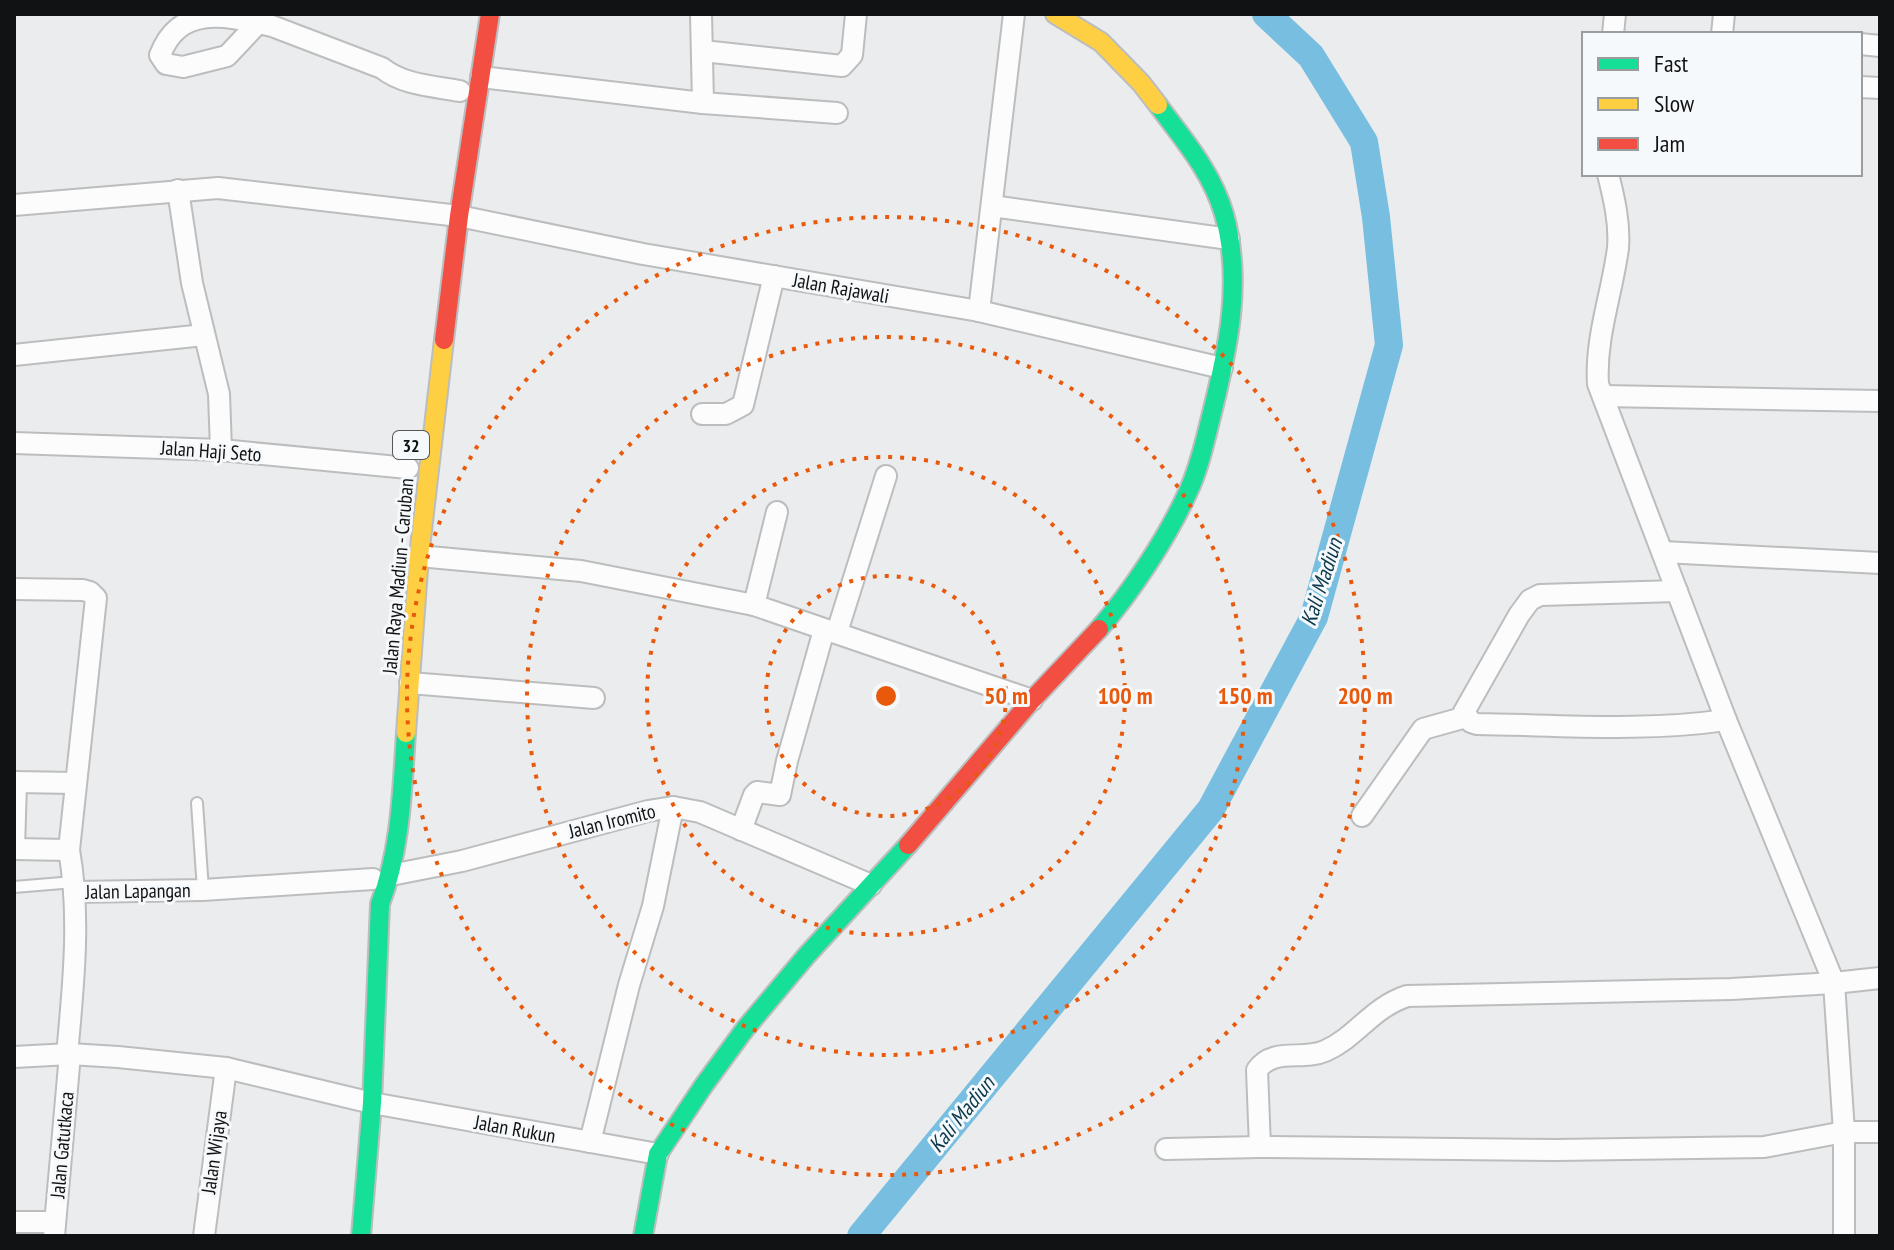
<svg xmlns="http://www.w3.org/2000/svg" width="1894" height="1250" font-family="'PT Sans Narrow',sans-serif">
	<style>
		.lines { fill: none; stroke-linecap: round; stroke-linejoin: round }
		.river { stroke: #77bee0; stroke-width: 28 }
		.lane-casing { stroke: #bcbdbe; stroke-width: 14 }
		.street-casing { stroke: #bcbdbe; stroke-width: 24 }
		.fast-casing { stroke: #bcbdbe; stroke-width: 22 }
		.slow-casing { stroke: #bcbdbe; stroke-width: 22 }
		.jam-casing { stroke: #bcbdbe; stroke-width: 22 }
		.lane { stroke: #fcfcfc; stroke-width: 10 }
		.street { stroke: #fcfcfc; stroke-width: 20 }
		.fast { stroke: #16e098; stroke-width: 18 }
		.slow { stroke: #ffcf43; stroke-width: 18 }
		.jam { stroke: #f24e42; stroke-width: 18 }
		.ring { fill: none; stroke: #e8590c; stroke-width: 4; stroke-dasharray: 4 8 }
		.labels { text-anchor: middle; dominant-baseline: central; stroke-width: 6; stroke-linejoin: round; paint-order: stroke }
		.shield { fill: #f6f9fb; stroke: #565759; stroke-width: 2 }
		.shield-label { font-size: 18px; font-weight: bold; fill: #111213 }
		.street-label { font-size: 20px; fill: #111213; stroke: #f6f9fb }
		.water-label { font-size: 22px; font-style: italic; fill: #0b384c; stroke: #f6f9fb }
		.centre { fill: #e8590c; stroke: #f6f9fb; stroke-width: 4 }
		.ring-label { font-size: 24px; text-anchor: middle; font-weight: bold; fill: #e8590c; stroke: #f6f9fb; stroke-width: 6; stroke-linejoin: round; paint-order: stroke }
	</style>
	<rect width="100%" height="100%" fill="#eaeced"/>
	<g class="lines">
		<!-- river -->
		<path class="river" d="M861 1236 1211 809 1314 617 1389 345 1376 217 1364 142 1311 56 1266 14"/>
		<!-- lane casing -->
		<g class="lane-casing">
			<g id="lane">
				<path d="M197 803 203 890"/>
				<path d="M14 887 74 882"/>
			</g>
		</g>
		<!-- street casing -->
		<g class="street-casing">
			<g id="street">
				<path d="M701 14 703 103"/>
				<path d="M258 23 227 56 183 67 166 64 160 55C180 3 227 16 272 26L382 68C403 85 433 86 460 91"/>
				<path d="M1613 34 1615 14"/>
				<path d="M1722 34 1724 14"/>
				<path d="M1860 44 1880 46"/>
				<path d="M703 51 842 66 852 55 856 14"/>
				<path d="M481 77 703 103 837 113"/>
				<path d="M1860 87 1880 88"/>
				<path d="M1608 174C1614 198 1620 223 1618 248 1612 294 1595 338 1598 384L1726 720 1834 983 1844 1132V1236"/>
				<path d="M178 190 192 283 219 394 221 450"/>
				<path d="M14 205 218 188 459 216 643 254 979 311 1222 368"/>
				<path d="M992 206 1229 239"/>
				<path d="M979 311 1014 14"/>
				<path d="M14 355 204 335"/>
				<path d="M1603 396 1880 401"/>
				<path d="M702 414H726L743 405 774 276"/>
				<path d="M14 443 221 450 408 468"/>
				<path d="M1663 552 1880 563"/>
				<path d="M419 556 581 571 754 605 1032 700"/>
				<path d="M14 589 83 590 90 592 96 598 69 850C81 917 73 988 67 1055"/>
				<path d="M1677 591 1540 595 1530 600 1519 615 1464 712 1471 722 1477 724C1559 725 1644 732 1726 720"/>
				<path d="M754 605 777 512"/>
				<path d="M837 632 886 476"/>
				<path d="M410 683 594 698"/>
				<path d="M14 782 76 783"/>
				<path d="M1362 816 1423 729 1466 717"/>
				<path d="M741 830 754 795 757 792 780 795 787 761 824 630"/>
				<path d="M14 849 16 782"/>
				<path d="M14 849 69 850"/>
				<path d="M391 875 462 861 648 811 673 807 700 812 871 885"/>
				<path d="M74 892 203 890 373 879"/>
				<path d="M14 1057 70 1054 118 1057 226 1068 372 1103 658 1154"/>
				<path d="M590 1142 629 985 653 906 673 807"/>
				<path d="M1260 1147 1257 1070C1273 1047 1302 1061 1325 1051 1357 1037 1371 1008 1407 996L1731 989 1834 983 1880 978"/>
				<path d="M1166 1149 1260 1147 1556 1150 1764 1147 1844 1132H1880"/>
				<path d="M14 1222H55"/>
				<path d="M54 1236 70 1054"/>
				<path d="M204 1236 226 1068"/>
			</g>
		</g>
		<!-- fast casing -->
		<g class="fast-casing">
			<g id="fast">
				<path d="M1099 629C1132 591 1167 538 1188 492 1199 469 1205 441 1211 417 1228 349 1243 282 1224 214 1212 172 1183 139 1158 105"/>
				<path d="M361 1236 372 1103 380 904C401 849 402 791 406 733"/>
				<path d="M643 1236 658 1154 704 1085 745 1029 807 955 908 845"/>
			</g>
		</g>
		<!-- slow casing -->
		<g class="slow-casing">
			<g id="slow">
				<path d="M1055 14 1101 42 1141 83 1158 105"/>
				<path d="M406 733 419 556 444 340"/>
			</g>
		</g>
		<!-- jam casing -->
		<g class="jam-casing">
			<g id="jam">
				<path d="M444 340 459 216 490 14"/>
				<path d="M908 845 1032 700 1099 629"/>
			</g>
		</g>
		<!-- lane -->
		<use href="#lane" class="lane"/>
		<!-- street -->
		<use href="#street" class="street"/>
		<!-- fast -->
		<use href="#fast" class="fast"/>
		<!-- slow -->
		<use href="#slow" class="slow"/>
		<!-- jam -->
		<use href="#jam" class="jam"/>
	</g>
	<!-- distance rings -->
	<g class="ring">
		<circle cx="886" cy="696" r="120"/>
		<circle cx="886" cy="696" r="239"/>
		<circle cx="886" cy="696" r="359"/>
		<circle cx="886" cy="696" r="479"/>
	</g>
	<g class="labels">
		<!-- shield labels -->
		<rect class="shield" x="393" y="431" width="36" height="28" rx="6"/>
		<g class="shield-label">
			<text x="411" y="445">32</text>
		</g>
		<!-- street labels -->
		<g class="street-label">
			<text transform="translate(841 288) rotate(10)">Jalan Rajawali</text>
			<text transform="translate(211 451) rotate(4)">Jalan Haji Seto</text>
			<text transform="translate(398 576) rotate(-85)">Jalan Raya Madiun - Caruban</text>
			<text transform="translate(612 821) rotate(-14)">Jalan Iromito</text>
			<text transform="translate(138 891) rotate(-1)">Jalan Lapangan</text>
			<text transform="translate(515 1129) rotate(10)">Jalan Rukun</text>
			<text transform="translate(62 1145) rotate(-85)">Jalan Gatutkaca</text>
			<text transform="translate(214 1152) rotate(-82)">Jalan Wijaya</text>
		</g>
		<!-- water labels -->
		<g class="water-label">
			<text transform="translate(1321 582) rotate(-72)">Kali Madiun</text>
			<text transform="translate(961 1114) rotate(-51)">Kali Madiun</text>
		</g>
	</g>
	<circle cx="886" cy="696" r="12" class="centre"/>
	<g class="ring-label">
		<text x="1006" y="704">50 m</text>
		<text x="1125" y="704">100 m</text>
		<text x="1245" y="704">150 m</text>
		<text x="1365" y="704">200 m</text>
	</g>
	<!-- border -->
	<rect width="1894" height="1250" fill="none" stroke="#111213" stroke-width="32"/>
	<!-- legend -->
	<rect x="1582" y="32" width="280" height="144" fill="#f6f9fb" stroke="#9a9d9e" stroke-width="2"/>
	<rect x="1598" y="58" width="40" height="12" fill="#16e098" stroke="#9a9d9e" stroke-width="2"/>
	<text x="1654" y="72" font-size="24" fill="#111213">Fast</text>
	<rect x="1598" y="98" width="40" height="12" fill="#ffcf43" stroke="#9a9d9e" stroke-width="2"/>
	<text x="1654" y="112" font-size="24" fill="#111213">Slow</text>
	<rect x="1598" y="138" width="40" height="12" fill="#f24e42" stroke="#9a9d9e" stroke-width="2"/>
	<text x="1654" y="152" font-size="24" fill="#111213">Jam</text>
</svg>
